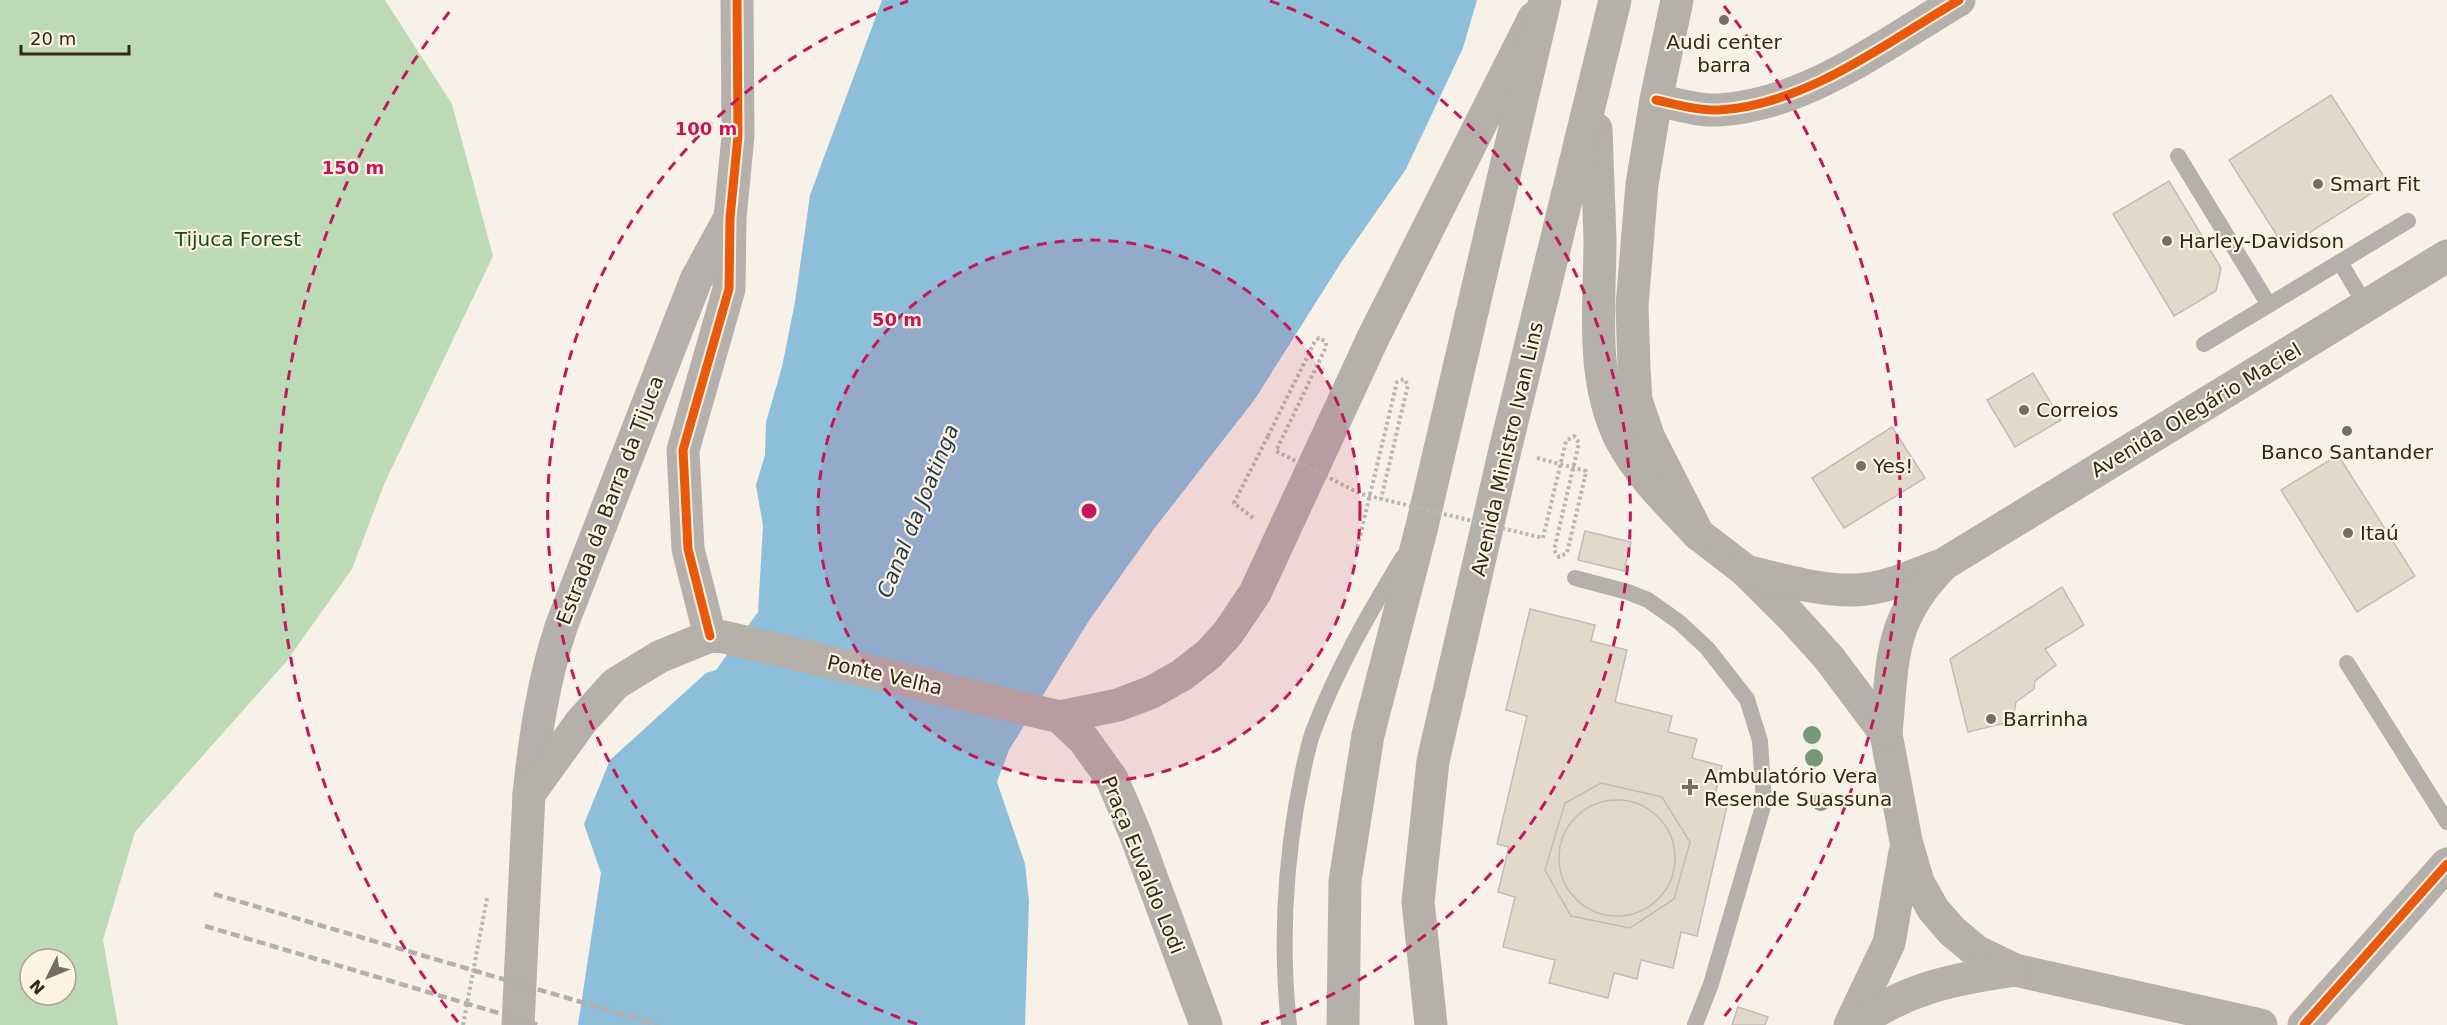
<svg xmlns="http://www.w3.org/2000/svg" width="2447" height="1025" font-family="'DejaVu Sans',sans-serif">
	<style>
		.forest { fill: #bddab7; fill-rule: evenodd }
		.water { fill: #8dbfdb }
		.building { fill: #e3d9cb; stroke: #c3bcb3; stroke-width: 1.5 }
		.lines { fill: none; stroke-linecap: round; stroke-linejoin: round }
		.path { stroke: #bab5b0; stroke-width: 4; stroke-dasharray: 3 3; stroke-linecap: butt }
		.service { stroke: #b6b0ad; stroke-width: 16 }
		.minor { stroke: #b6b0ad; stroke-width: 33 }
		.tertiary { stroke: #b6b0ad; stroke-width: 33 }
		.secondary { stroke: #b6b0ab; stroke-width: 33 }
		.trunk { stroke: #b6b0aa; stroke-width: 33 }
		.rail { stroke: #b4afaa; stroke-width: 4.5; stroke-dasharray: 9 4.5; stroke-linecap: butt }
		.path-bridge { stroke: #bab5b0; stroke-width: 4; stroke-dasharray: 3 3; stroke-linecap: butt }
		.cycleway-casing { stroke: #fef2e1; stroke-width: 13 }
		.cycleway { stroke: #e8590c; stroke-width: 9 }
		.tree { fill: #779777 }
		.ring { fill: none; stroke: #c2185b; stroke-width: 3; stroke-dasharray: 10 8 }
		.poi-dot { fill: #756e64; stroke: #fef2e1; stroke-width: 2 }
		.labels { text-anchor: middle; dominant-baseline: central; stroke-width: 4.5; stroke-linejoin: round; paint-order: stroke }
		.poi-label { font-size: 20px; fill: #2f281d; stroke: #fef2e1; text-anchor: start }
		.park-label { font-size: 20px; fill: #0e4e1b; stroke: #fef2e1 }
		.street-label { font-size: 20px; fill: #2f281d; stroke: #fef2e1 }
		.water-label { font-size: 21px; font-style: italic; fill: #1a3c4f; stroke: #fef2e1 }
		.centre { fill: #c2185b; stroke: #fef2e1; stroke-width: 3 }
		.ring-label { font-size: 18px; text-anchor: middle; font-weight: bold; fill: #c2185b; stroke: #fef2e1; stroke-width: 4.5; stroke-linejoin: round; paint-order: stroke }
	</style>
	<rect width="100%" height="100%" fill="#f8f1e7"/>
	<!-- forest -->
	<path class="forest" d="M0 0H385L452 104 493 256 385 482 352 569 286 662 135 832 103 940 118 1025H0ZM30 959H66V995H30Z"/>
	<!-- water -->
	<path class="water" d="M882 0H1477L1463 48 1406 169 1342 261 1255 399 1154 529 1090 619 1009 750 997 782 1025 864 1029 901 1025 1025H578L601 873 584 824 610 760 706 673 716 670 758 612 763 526 756 485 765 455 766 422 782 367 795 302 810 195Z"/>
	<!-- building -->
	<g class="building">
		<path d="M2331 95 2388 183 2285 248 2229 160Z"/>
		<path d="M2169 181 2221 268 2216 291 2174 316 2113 214Z"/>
		<path d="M2033 373 2061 420 2015 447 1987 400Z"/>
		<path d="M1892 427 1925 478 1844 528 1812 478Z"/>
		<path d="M2338 455 2415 576 2357 612 2281 490Z"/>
		<path d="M1585 531 1631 542 1624 571 1578 560Z"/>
		<path d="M2062 587 2084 625 2045 649 2056 665 2035 681 2034 689 2016 702 2013 721 1968 732 1950 659Z"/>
		<path d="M1530 609 1595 625 1591 641 1627 650 1615 702 1672 716 1668 732 1697 739 1692 758 1722 766 1713 803 1727 806 1697 936 1681 932 1673 968 1641 960 1637 979 1614 973 1608 998 1549 983 1555 960 1503 947 1515 897 1498 892 1509 847 1497 844 1527 716 1506 710Z"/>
		<path d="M1601 783 1662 797 1690 842 1674 899 1630 928 1571 916 1545 870 1565 803Z"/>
		<circle cx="1617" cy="858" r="58"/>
		<path d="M1738 1007 1768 1017 1765 1025H1732Z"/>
	</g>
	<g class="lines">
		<!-- path -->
		<g class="path">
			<path d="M1537 458 1586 471 1585 477"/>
			<path d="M1253 518 1234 503 1268 436"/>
			<path d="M1356 553 1397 382 1404 379 1408 385 1381 499"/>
			<path d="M463 1025 487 898"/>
		</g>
		<!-- service -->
		<g class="service">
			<path d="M2178 156 2269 305"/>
			<path d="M2340 262 2366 306"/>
			<path d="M2204 344 2408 221"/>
			<path d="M1575 578 1628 592 1648 600 1679 622 1707 648 1747 699 1760 741 1764 803 1711 984 1695 1025"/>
			<path d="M2347 663 2447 822"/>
			<path d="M1289 1025C1281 951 1284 880 1296 807 1301 782 1305 755 1313 732 1336 670 1369 613 1403 557"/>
		</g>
		<!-- minor -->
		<g class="minor">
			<path d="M1656 100C1675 104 1699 111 1719 110 1806 105 1886 43 1959 0"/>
			<path d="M2304 1025 2447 864"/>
		</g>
		<!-- tertiary -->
		<g class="tertiary">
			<path d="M710 636 688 549 683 450 729 289 730 218 738 136 737 0"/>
			<path d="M529 794C535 737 543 682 561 627L696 280 727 223"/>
		</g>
		<!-- secondary -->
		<g class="secondary">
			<path d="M1677 0 1656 100 1642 184 1632 306 1634 368 1636 400 1649 438 1698 534 1746 571 1792 617 1829 658 1886 734 1906 841 1918 882 1933 909 1952 931 1976 951 2015 970 2261 1025"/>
			<path d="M1746 571C1782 580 1819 591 1856 590 1886 589 1916 574 1944 564L2447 256"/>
			<path d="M1060 717 1084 740 1112 779 1135 833 1206 1025"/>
			<path d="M1886 734C1893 661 1888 620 1943 565"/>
			<path d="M518 1025 529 794 581 722 615 684 659 657 710 636 724 637 1060 717 1118 705 1152 692 1182 675 1209 654 1228 633 1255 593 1373 338 1534 18"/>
			<path d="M1850 1025 1889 943 1905 852"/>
			<path d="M1855 1025C1907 988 1953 979 2015 970"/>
		</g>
		<!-- trunk -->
		<g class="trunk">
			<path d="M1596 129C1597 166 1599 202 1600 239 1600 305 1590 376 1620 438 1639 475 1670 504 1698 534"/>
			<path d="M1343 1025 1345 881 1368 735 1422 526 1545 0"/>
			<path d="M1431 1025 1418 902 1433 761 1505 450 1615 0"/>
		</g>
		<!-- rail -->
		<g class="rail">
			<path d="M214 894 659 1025"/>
			<path d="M205 926 539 1025"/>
		</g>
		<!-- path-bridge -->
		<path class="path-bridge" d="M1268 436 1315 341 1319 338 1326 342V347L1276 451 1361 494 1543 538 1566 441 1574 436 1579 443 1554 550 1559 557 1567 553 1585 477"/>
		<!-- cycleway casing -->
		<g class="cycleway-casing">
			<g id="cycleway">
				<path d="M1656 100C1675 104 1699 111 1719 110 1806 105 1886 43 1959 0"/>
				<path d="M710 636 688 549 683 450 729 289 730 218 738 136 737 0"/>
				<path d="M2304 1025 2447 864"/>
			</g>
		</g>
		<!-- cycleway -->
		<use href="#cycleway" class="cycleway"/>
	</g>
	<!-- trees -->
	<g class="tree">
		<circle cx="1812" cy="735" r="9"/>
		<circle cx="1814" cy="758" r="9"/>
		<circle cx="1821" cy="802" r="9"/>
	</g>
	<!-- distance rings -->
	<circle cx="1089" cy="511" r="271" fill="#c2185b" fill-opacity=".12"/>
	<g class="ring">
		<circle cx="1089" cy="511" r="271"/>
		<path d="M917 1024A541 541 0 0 1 908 1M1270 1A541 541 0 0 1 1261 1024"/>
		<path d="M458 1022A812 812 0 0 1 454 6M1724 6A812 812 0 0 1 1720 1022"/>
	</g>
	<!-- markers -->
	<g class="poi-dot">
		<circle cx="1724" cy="20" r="6"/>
		<circle cx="2318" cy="184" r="6"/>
		<circle cx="2167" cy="241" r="6"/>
		<circle cx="2024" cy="410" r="6"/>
		<circle cx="2347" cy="431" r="6"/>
		<circle cx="1861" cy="466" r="6"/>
		<circle cx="2348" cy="533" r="6"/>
		<circle cx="1991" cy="719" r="6"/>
		<path d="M1687 778h6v6h6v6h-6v6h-6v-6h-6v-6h6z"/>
	</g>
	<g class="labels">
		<!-- poi labels -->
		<g class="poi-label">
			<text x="1724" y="42" text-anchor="middle">Audi center<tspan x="1724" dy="23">barra</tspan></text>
			<text x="2330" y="184">Smart Fit</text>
			<text x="2179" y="241">Harley-Davidson</text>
			<text x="2036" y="410">Correios</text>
			<text x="2347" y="452" text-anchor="middle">Banco Santander</text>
			<text x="1873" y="466">Yes!</text>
			<text x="2360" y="533">Itaú</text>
			<text x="2003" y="719">Barrinha</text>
			<text x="1704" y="776">Ambulatório Vera<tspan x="1704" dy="23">Resende Suassuna</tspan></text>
		</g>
		<!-- park labels -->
		<g class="park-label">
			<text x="238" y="239">Tijuca Forest</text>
		</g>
		<!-- street labels -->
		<g class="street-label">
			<text transform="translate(2196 410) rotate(-31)">Avenida Olegário Maciel</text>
			<text transform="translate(1507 449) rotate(-77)">Avenida Ministro Ivan Lins</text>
			<text transform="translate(610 500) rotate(-69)">Estrada da Barra da Tijuca</text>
			<text transform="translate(885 675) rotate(13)">Ponte Velha</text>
			<text transform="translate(1143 865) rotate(68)">Praça Euvaldo Lodi</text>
		</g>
		<!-- water labels -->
		<g class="water-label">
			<text transform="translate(918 511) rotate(-68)">Canal da Joatinga</text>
		</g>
	</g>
	<circle cx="1089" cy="511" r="9" class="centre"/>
	<g class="ring-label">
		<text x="706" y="135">100 m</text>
		<text x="353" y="174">150 m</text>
		<text x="897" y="326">50 m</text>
	</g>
	<!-- north arrow -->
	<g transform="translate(48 977) rotate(227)"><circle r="28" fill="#fef2e1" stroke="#aba193" stroke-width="1.5"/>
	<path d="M0-4.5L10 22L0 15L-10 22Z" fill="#756e64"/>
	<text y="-9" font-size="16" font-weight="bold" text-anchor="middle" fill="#2f281d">N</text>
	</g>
	<!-- scale -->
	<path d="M21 45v9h108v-9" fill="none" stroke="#2f281d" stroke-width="3"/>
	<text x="30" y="45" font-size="18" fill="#2f281d" stroke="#fef2e1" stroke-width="4.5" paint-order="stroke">20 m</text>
</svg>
